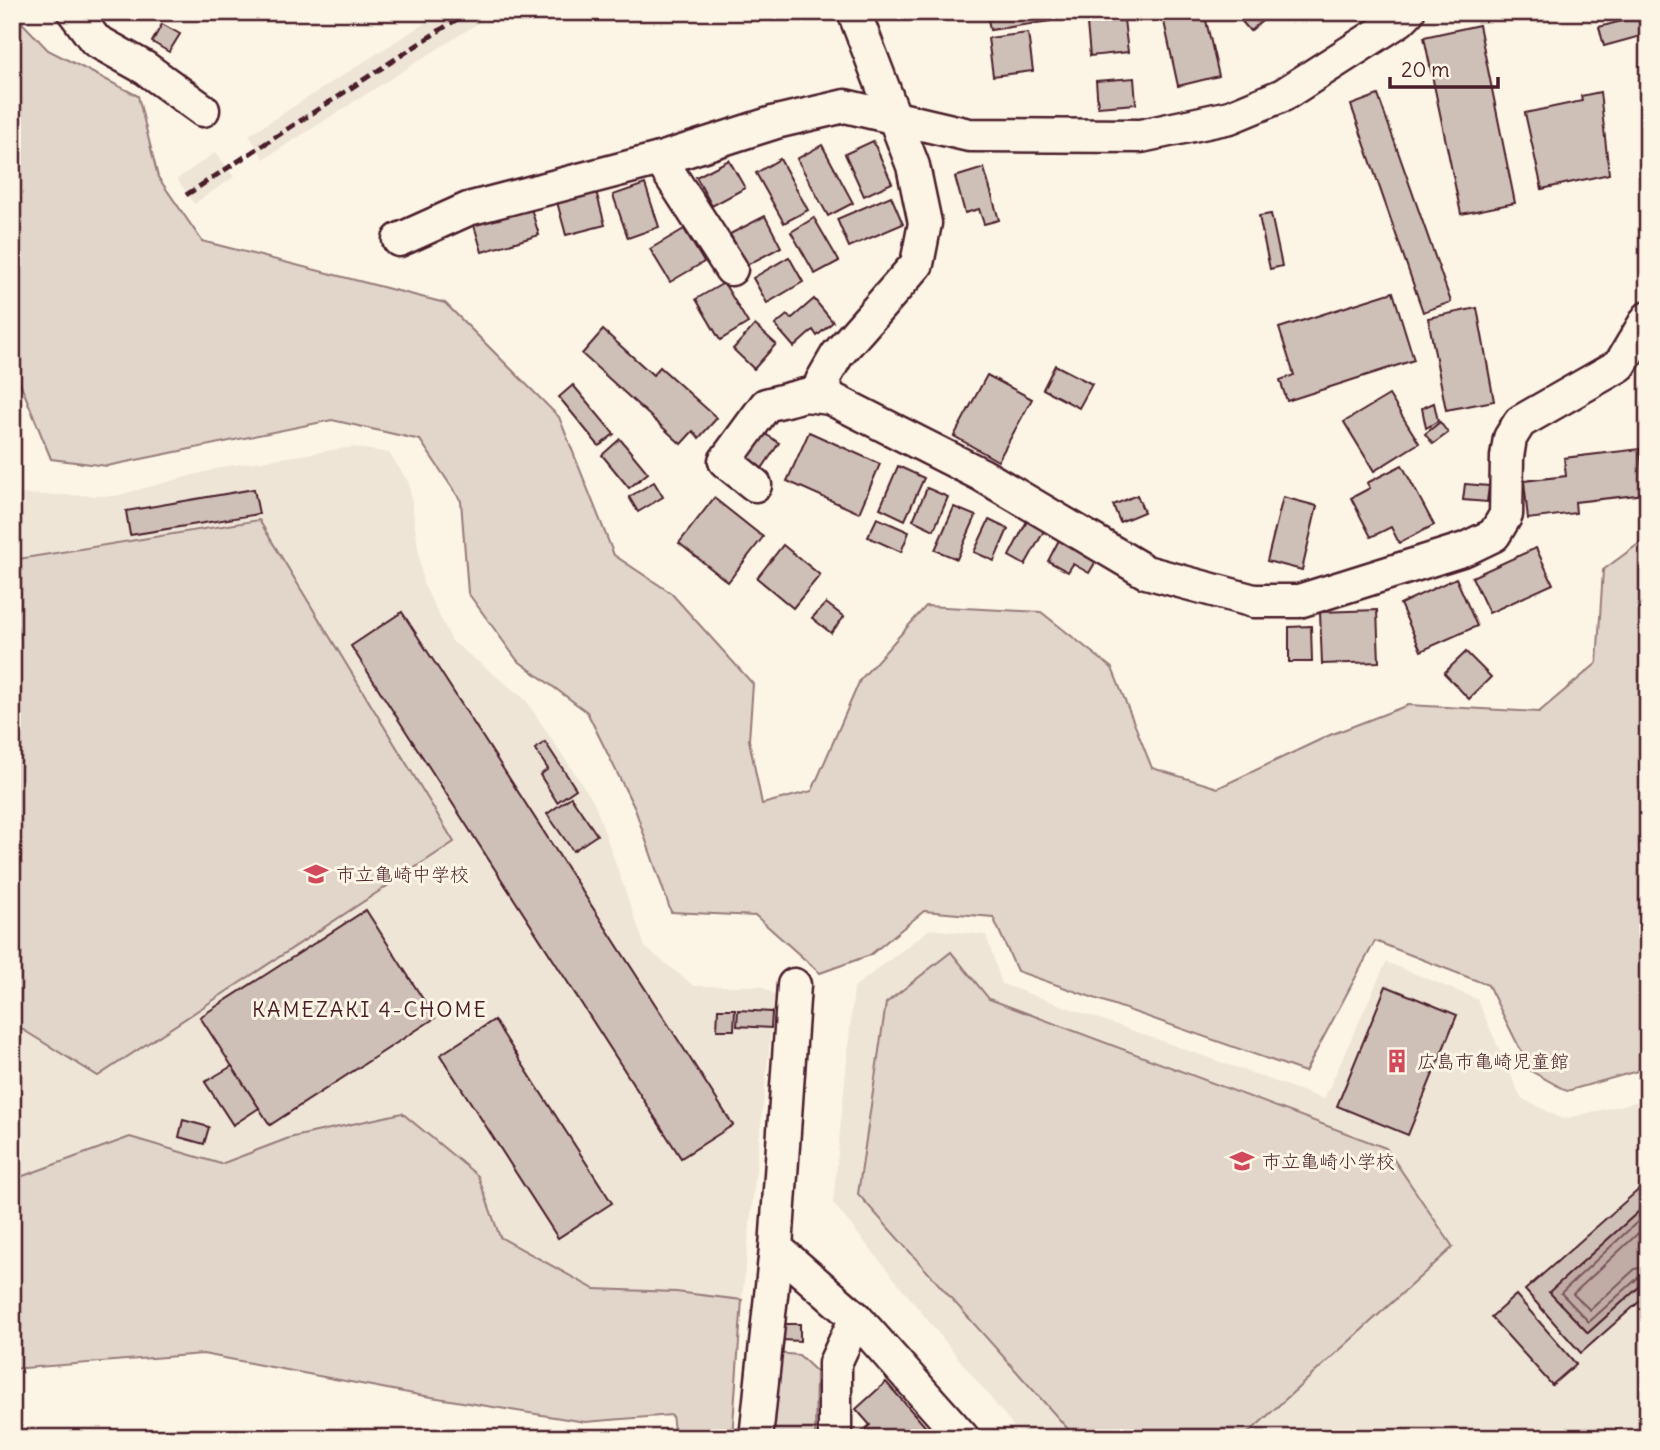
<svg xmlns="http://www.w3.org/2000/svg" width="1660" height="1450" font-family="Delius,'Klee One',sans-serif">
	<style>
		.built { fill: #eee5d7 }
		.green { fill: #e2d5ca; stroke: #967a7a; stroke-width: 2 }
		.water { fill: #c0aca5; stroke: #917474; stroke-width: 2 }
		.lines { fill: none; stroke-linecap: round; stroke-linejoin: round }
		.shore { stroke: #79575c; stroke-width: 2 }
		.building { fill: #cfc0b7; stroke: #4a1f2b; stroke-width: 2 }
		.minor-casing { stroke: #4a1f2b; stroke-width: 37 }
		.minor { stroke: #fcf5e5; stroke-width: 32 }
		.rail { stroke: #4a1f2b; stroke-width: 5; stroke-dasharray: 10 5; stroke-linecap: butt }
		.labels { text-anchor: middle; dominant-baseline: central; stroke-width: 6; stroke-linejoin: round; paint-order: stroke }
		.poi-label { font-size: 19px; fill: #4a1f2b; stroke: #fcf5e5; text-anchor: start }
		.neighbourhood-label { font-size: 21px; letter-spacing: 2px; fill: #4a1f2b; stroke: #fcf5e5 }
	</style>
	<rect width="100%" height="100%" fill="#fcf5e5"/>
	<filter id="ink" filterUnits="userSpaceOnUse"><feTurbulence type="fractalNoise" baseFrequency=".0143" numOctaves="2"/><feDisplacementMap in="SourceGraphic" scale="14" xChannelSelector="R" yChannelSelector="G"/><feConvolveMatrix kernelMatrix="1 2 1 2 8 2 1 2 1" color-interpolation-filters="sRGB"/></filter>
	<g filter="url(#ink)">
		<!-- built -->
		<g class="built">
			<path d="M442 12H496L264 159 249 135Z"/>
			<path d="M216 152 234 177 194 204 177 179Z"/>
			<path d="M353 447 389 453 409 483 423 583 452 641 525 699 594 802 645 947 694 986H761L775 995 742 1299 676 1292 594 1289 500 1237 478 1176 402 1113 289 1138 221 1164 130 1137 12 1180V494L115 496 227 466Z"/>
			<path d="M930 929 986 935 1002 984 1324 1099 1386 962 1477 999 1521 1098 1563 1119 1648 1099V1438H1023L833 1203 854 987Z"/>
		</g>
		<!-- green -->
		<g class="green">
			<path d="M12 12 48 50 138 96 158 177 202 241 445 303 559 417 614 555 671 593 753 684 749 740 762 804 812 791 860 680 926 606 1041 612 1112 668 1152 768 1218 788 1330 735 1408 705 1539 712 1597 663 1603 570 1648 537V1068L1567 1091 1531 1071 1488 985 1375 941 1305 1072 1017 971 993 917 924 911 870 955 820 973 756 916 671 912 635 809 587 712 517 660 468 593 461 501 420 440 332 420 107 466 51 459 12 363Z"/>
			<path d="M259 520 454 842 98 1076 12 1023V560Z"/>
			<path d="M951 952 989 999 1386 1148 1453 1247 1243 1438H1076L858 1194 886 1003Z"/>
			<path d="M402 1113 478 1176 500 1237 594 1289 676 1292 742 1300 732 1438H675L672 1415 585 1422 419 1395 203 1354 12 1369V1180L130 1137 221 1164 289 1138Z"/>
			<path d="M776 1353 799 1355 816 1371 815 1438H770Z"/>
		</g>
		<!-- water -->
		<path class="water" d="M1648 1203V1279L1588 1333 1549 1292Z"/>
		<g class="lines">
			<!-- shore -->
			<g class="shore">
				<path d="M1648 1212 1561 1293 1589 1322 1640 1276 1648 1274"/>
				<path d="M1648 1224 1573 1294 1590 1310 1635 1269 1648 1266"/>
			</g>
		</g>
		<!-- building -->
		<g class="building">
			<path d="M1004 12H1050L1051 21 990 30 988 19 1004 17Z"/>
			<path d="M1184 12H1204L1219 76 1178 86 1163 17Z"/>
			<path d="M1234 12H1273L1250 31Z"/>
			<path d="M1648 14V34L1604 46 1599 27Z"/>
			<path d="M1124 20 1128 52 1090 56 1087 24Z"/>
			<path d="M162 24 180 34 169 52 152 42Z"/>
			<path d="M1479 25 1515 203 1461 214 1424 37Z"/>
			<path d="M1028 33 1033 71 993 76 988 38Z"/>
			<path d="M1134 78 1136 104 1098 107 1096 81Z"/>
			<path d="M1600 92 1609 174 1542 189 1525 113 1582 101 1581 96Z"/>
			<path d="M1378 95 1451 302 1423 312 1351 105Z"/>
			<path d="M873 141 892 183 864 196 845 154Z"/>
			<path d="M822 145 853 203 828 216 797 159Z"/>
			<path d="M780 159 808 210 784 223 756 173Z"/>
			<path d="M729 160 745 188 712 206 696 177Z"/>
			<path d="M984 168 999 220 984 224 979 209 965 213 955 177Z"/>
			<path d="M645 184 659 227 628 238 613 195Z"/>
			<path d="M596 191 605 225 566 235 557 202Z"/>
			<path d="M891 196 903 224 849 247 837 219Z"/>
			<path d="M530 205 539 235 482 252 473 222Z"/>
			<path d="M1271 214 1282 266 1270 269 1259 216Z"/>
			<path d="M765 216 781 247 747 265 730 234Z"/>
			<path d="M814 218 839 261 815 274 791 232Z"/>
			<path d="M684 229 704 262 670 282 650 249Z"/>
			<path d="M789 257 803 282 767 303 753 278Z"/>
			<path d="M724 283 748 323 720 340 696 299Z"/>
			<path d="M1393 292 1414 360 1287 401 1280 380 1294 375 1279 328Z"/>
			<path d="M814 299 833 322 817 336 813 330 794 347 775 325 787 315 791 319Z"/>
			<path d="M1477 308 1494 401 1446 410 1428 318Z"/>
			<path d="M755 325 776 344 754 369 733 349Z"/>
			<path d="M603 330 653 375 660 367 717 418 699 438 693 431 681 444 582 354Z"/>
			<path d="M1055 365 1092 384 1079 408 1043 389Z"/>
			<path d="M987 375 1032 399 998 461 954 436Z"/>
			<path d="M573 385 614 434 599 446 559 397Z"/>
			<path d="M1389 395 1419 443 1374 471 1344 422Z"/>
			<path d="M1434 403 1438 421 1426 428 1422 408Z"/>
			<path d="M1440 422 1448 433 1433 444 1425 434Z"/>
			<path d="M761 431 779 443 761 470 743 458Z"/>
			<path d="M809 432 880 464 859 513 787 481Z"/>
			<path d="M620 439 648 473 629 488 602 455Z"/>
			<path d="M1640 449 1645 494 1575 502 1576 513 1528 519 1524 481 1566 476 1564 458Z"/>
			<path d="M1402 465 1434 525 1399 543 1391 527 1371 537 1351 498 1370 488 1367 483Z"/>
			<path d="M898 466 924 478 905 520 880 508Z"/>
			<path d="M654 482 663 497 638 512 629 497Z"/>
			<path d="M1465 484 1489 486 1487 502 1463 500Z"/>
			<path d="M927 488 948 497 934 530 913 520Z"/>
			<path d="M254 489 259 514 130 535 126 511Z"/>
			<path d="M1137 495 1144 512 1120 522 1113 505Z"/>
			<path d="M1283 497 1317 506 1302 570 1267 561Z"/>
			<path d="M714 498 763 537 728 582 679 543Z"/>
			<path d="M954 507 976 516 957 559 935 550Z"/>
			<path d="M877 518 909 532 901 552 868 537Z"/>
			<path d="M989 520 1008 529 994 561 974 552Z"/>
			<path d="M1027 521 1044 531 1025 565 1009 556Z"/>
			<path d="M1059 540 1096 561 1089 573 1073 564 1068 572 1048 561Z"/>
			<path d="M783 545 820 575 793 608 757 578Z"/>
			<path d="M1536 548 1553 584 1489 613 1472 577Z"/>
			<path d="M1456 578 1477 626 1421 651 1400 604Z"/>
			<path d="M826 603 844 617 831 633 812 618Z"/>
			<path d="M1377 610 1379 662 1322 664 1320 612Z"/>
			<path d="M402 612 733 1125 681 1158 351 646Z"/>
			<path d="M1311 626 1312 662H1289V627Z"/>
			<path d="M1466 652 1491 677 1469 699 1444 673Z"/>
			<path d="M545 742 576 789 557 802 540 775 548 769 535 749Z"/>
			<path d="M571 797 597 835 573 851 547 814Z"/>
			<path d="M366 910 435 1018 270 1125 200 1017Z"/>
			<path d="M1386 986 1457 1015 1408 1135 1337 1106Z"/>
			<path d="M718 1009H735L734 1030H717Z"/>
			<path d="M738 1010 772 1012 771 1028 737 1026Z"/>
			<path d="M494 1020 612 1203 558 1238 440 1055Z"/>
			<path d="M232 1066 259 1108 233 1125 205 1082Z"/>
			<path d="M183 1120 209 1127 204 1144 179 1137Z"/>
			<path d="M1645 1184 1648 1187V1203L1549 1292 1588 1333 1648 1279V1294L1581 1353 1525 1290Z"/>
			<path d="M1516 1295 1576 1364 1552 1385 1491 1317Z"/>
			<path d="M782 1324H800V1341L782 1340Z"/>
			<path d="M886 1382 931 1433 925 1438 856 1437 870 1425 856 1409Z"/>
		</g>
		<g class="lines">
			<!-- minor casing -->
			<g class="minor-casing">
				<g id="minor">
					<path d="M74 12 95 40 145 68 203 110"/>
					<path d="M854 12 913 166 925 223 917 264 837 355 822 381 830 398 982 475 1146 572 1254 601H1299L1465 549 1494 535 1506 515 1507 457 1510 438 1520 422 1620 365 1648 318"/>
					<path d="M660 159 731 269"/>
					<path d="M399 240 468 209 660 159 776 122 845 106 969 135 1141 136 1230 117 1283 95 1400 20 1408 12"/>
					<path d="M755 485 725 461 766 405 805 395 830 398"/>
					<path d="M794 985 776 1248 856 1318 963 1438"/>
					<path d="M756 1438 776 1248"/>
					<path d="M835 1438V1363L856 1318"/>
				</g>
			</g>
			<!-- minor -->
			<use href="#minor" class="minor"/>
			<!-- rail -->
			<path class="rail" d="M186 195 468 12"/>
		</g>
	</g>
	<!-- icons -->
	<defs>
		<g id="school-bare" transform="scale(1.89)"><path d="M0-5L7-2L0 1L-7-2ZM-4 1L0 2.5L4 1V4Q0 6-4 4Z" fill="#d1495b" stroke="#fcf5e5" stroke-width="2.5" paint-order="stroke"/></g>
		<g id="building-bare" transform="scale(1.89)"><path d="M-4-6H4V6H1V3H-1V6H-4ZM-2.5-4.3h1.7v1.8h-1.7ZM.8-4.3h1.7v1.8H.8ZM-2.5-1h1.7V.8h-1.7ZM.8-1h1.7V.8H.8Z" fill="#d1495b" stroke="#fcf5e5" stroke-width="2.5" paint-order="stroke"/></g>
	</defs>
	<g fill-rule="evenodd">
		<use href="#school-bare" x="316" y="874"/>
		<use href="#building-bare" x="1397" y="1061"/>
		<use href="#school-bare" x="1242" y="1161"/>
	</g>
	<g class="labels">
		<!-- poi labels -->
		<g class="poi-label">
			<text x="336" y="874">市立亀崎中学校</text>
			<text x="1417" y="1061">広島市亀崎児童館</text>
			<text x="1262" y="1161">市立亀崎小学校</text>
		</g>
		<!-- neighbourhood labels -->
		<g class="neighbourhood-label">
			<text x="370" y="1009">KAMEZAKI 4-CHOME</text>
		</g>
	</g>
	<!-- margin -->
	<rect width="1660" height="1450" fill="none" stroke="#fcf5e5" stroke-width="42"/>
	<rect x="21" y="21" width="1618" height="1408" fill="none" stroke="#4a1f2b" stroke-width="2.5" filter="url(#ink)"/>
	<!-- scale -->
	<path d="M1390 77v10h108v-10" fill="none" stroke="#4a1f2b" stroke-width="3.5"/>
	<text x="1401" y="77" font-size="21" fill="#4a1f2b" stroke="#fcf5e5" stroke-width="5" paint-order="stroke">20 m</text>
</svg>
